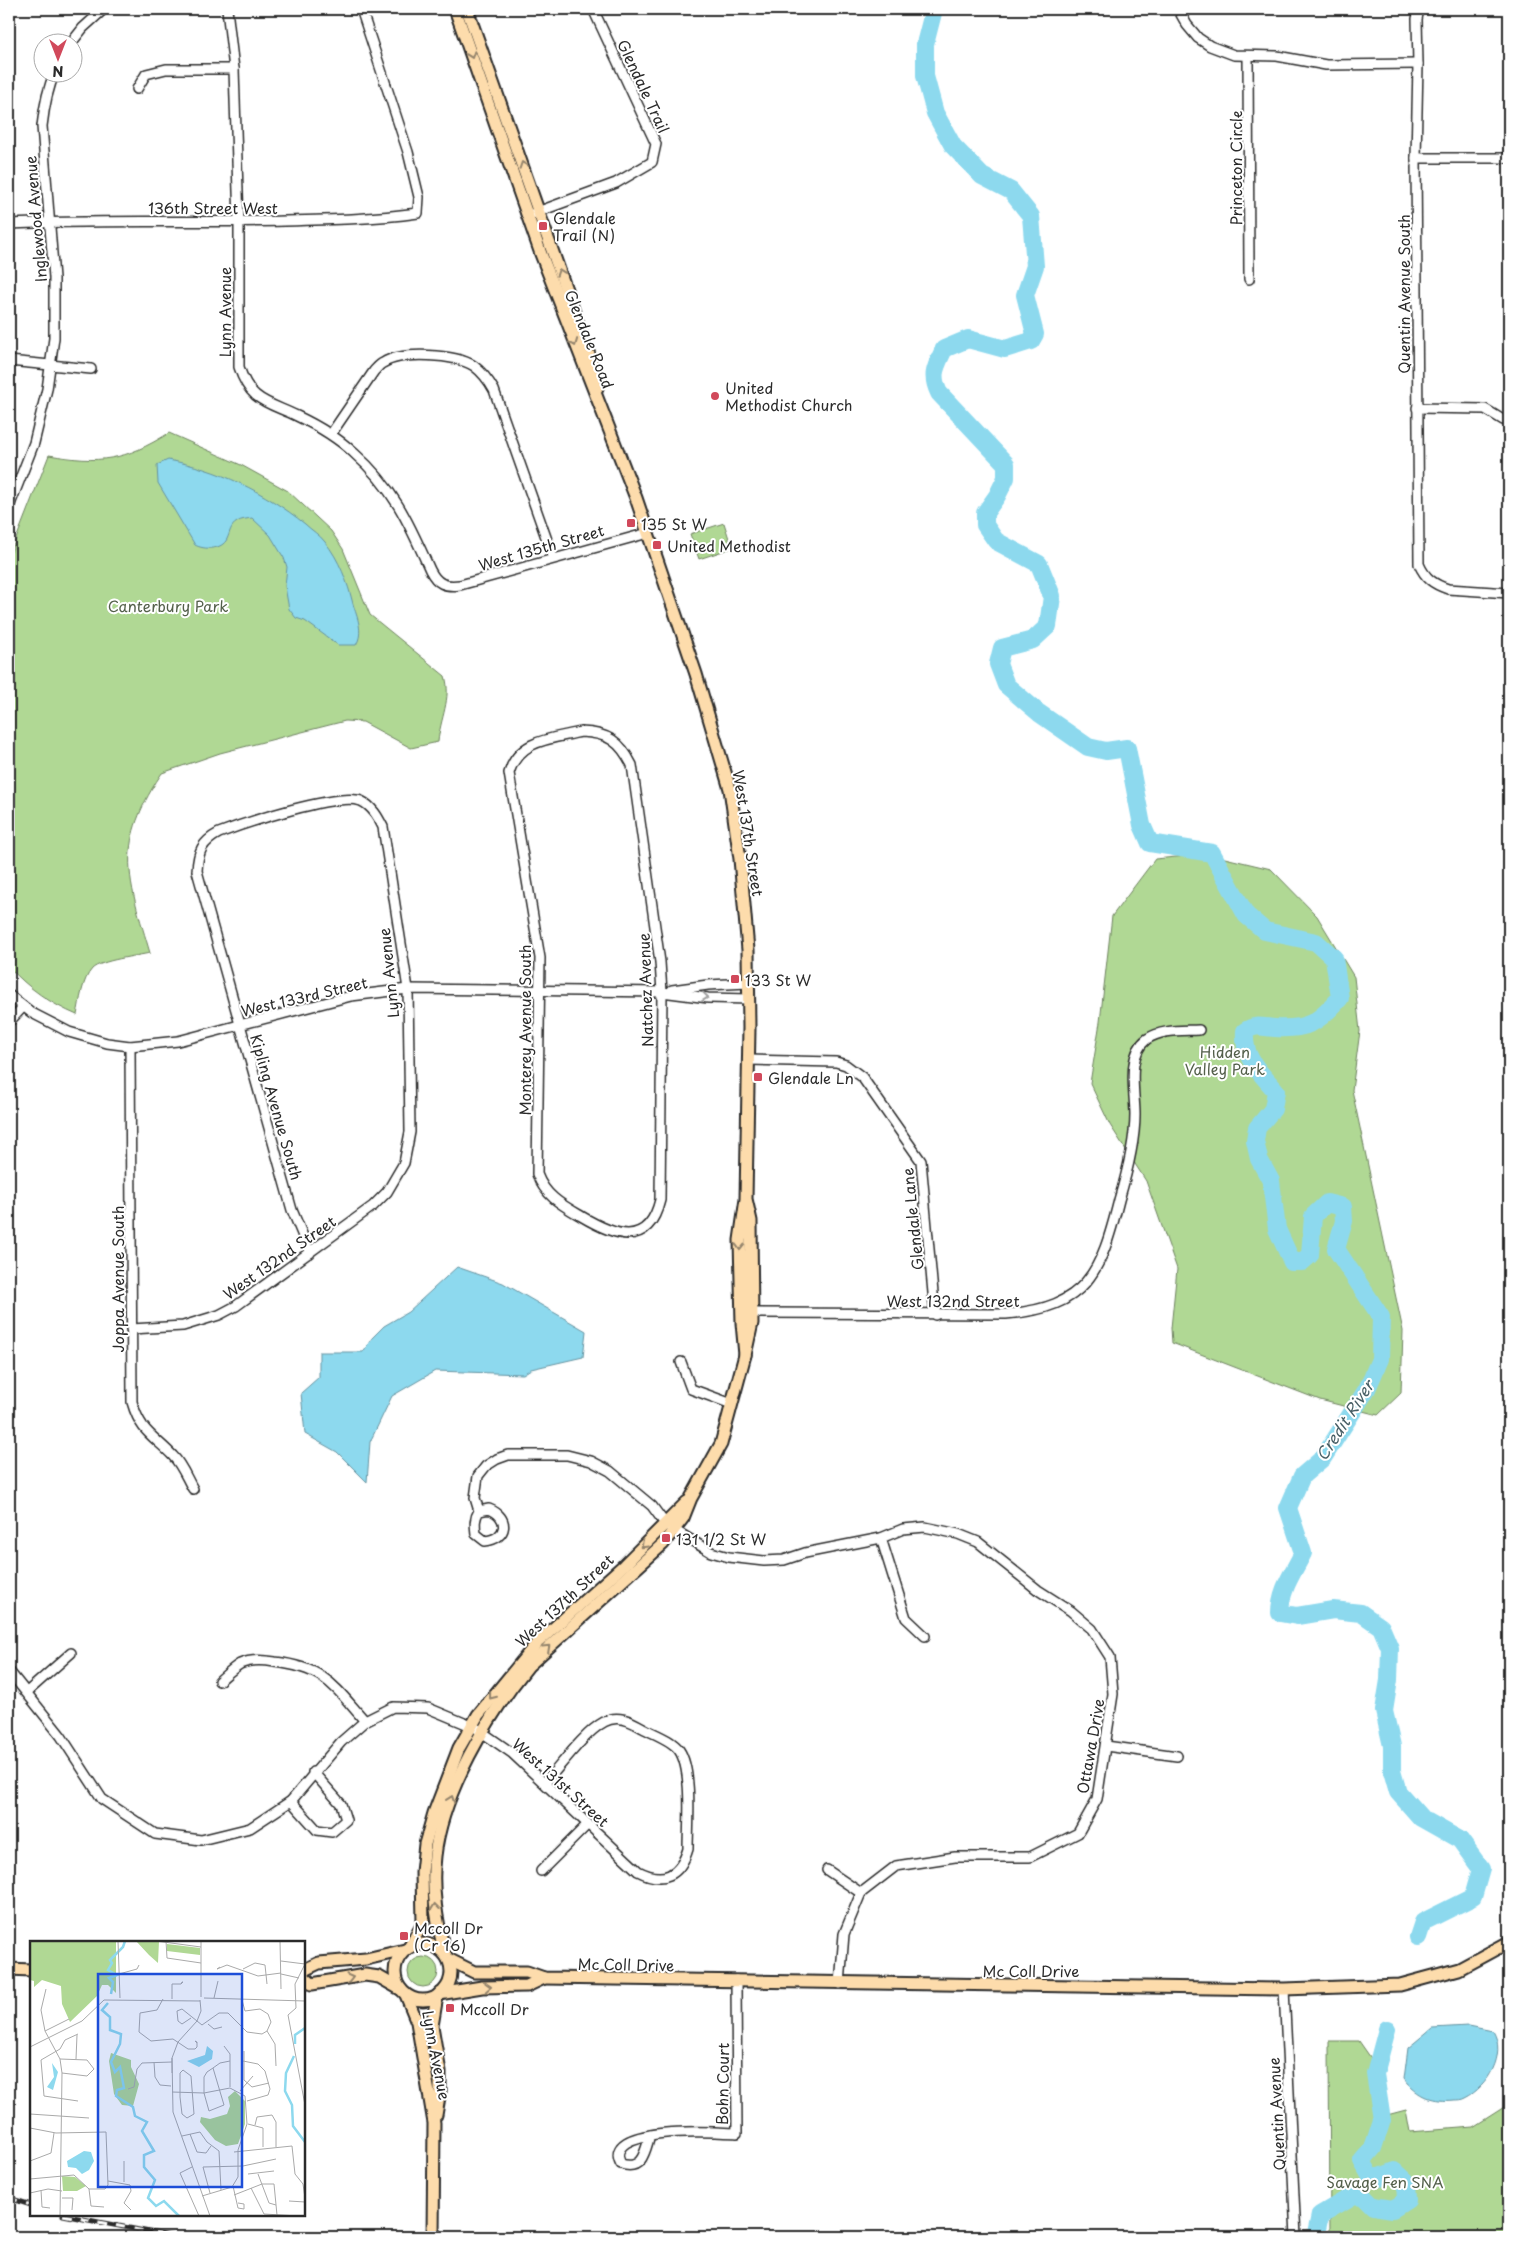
<svg xmlns="http://www.w3.org/2000/svg" width="1518" height="2246" font-family="'Playpen Sans',sans-serif">
	<style>
		.green { fill: #b0d894; stroke: #6e8260 }
		.water { fill: #8dd9ee; stroke: #6693a0 }
		.lines { fill: none; stroke-linecap: round; stroke-linejoin: round }
		.river { stroke: #8dd9ee; stroke-width: 18 }
		.minor-casing { stroke: #2b2b2b; stroke-width: 12 }
		.major-casing { stroke: #2b2b2b; stroke-width: 15 }
		.minor { stroke: #fff; stroke-width: 9 }
		.major { stroke: #fddcac; stroke-width: 11 }
		.rail-casing { stroke: #2b2b2b; stroke-width: 5 }
		.rail { stroke: #fff; stroke-width: 3; stroke-dasharray: 9; stroke-linecap: butt }
		.oneway { stroke: #94846c }
		.oneway2 { stroke: #a0a0a0 }
		.poi-dot { fill: #d1495b; stroke: #fff; stroke-width: 2 }
		.labels { text-anchor: middle; dominant-baseline: central; stroke-width: 4; stroke-linejoin: round; paint-order: stroke }
		.street-label { font-size: 15px; fill: #2b2b2b; stroke: #fff }
		.poi-label { font-size: 15px; fill: #2b2b2b; stroke: #fff; text-anchor: start }
		.park-label { font-size: 15px; fill: #535f4a; stroke: #fff }
		.water-label { font-size: 16px; font-style: italic; fill: #485f66; stroke: #fff }
		.inset-river { fill: none; stroke: #8dd9ee; stroke-width: 2.5 }
		.inset-road { fill: none; stroke: #aaa; stroke-width: 1 }
		.view { fill: #1d4ed8; fill-opacity: 0.15; stroke: #1d4ed8; stroke-width: 2.5 }
		.inset-edge { fill: none; stroke: #2b2b2b; stroke-width: 2.5 }
	</style>
	<rect width="100%" height="100%" fill="#fff"/>
	<filter id="ink" filterUnits="userSpaceOnUse"><feTurbulence type="fractalNoise" baseFrequency=".02" numOctaves="2"/><feDisplacementMap in="SourceGraphic" scale="10" xChannelSelector="R" yChannelSelector="G"/><feConvolveMatrix kernelMatrix="1 2 1 2 8 2 1 2 1" color-interpolation-filters="sRGB"/></filter>
	<g filter="url(#ink)">
		<!-- green -->
		<g class="green">
			<path d="M169 433 241 465 288 491 331 531 343 549 370 615 445 676C452 698 440 719 438 742L411 748 363 722 345 721 220 753 162 773C147 795 132 824 130 851 127 884 141 921 150 953 137 956 101 960 92 969 82 980 80 1001 77 1015 51 1004 28 988 9 967V557L49 455C100 464 124 461 169 433Z"/>
			<path d="M724 523 732 548 699 559 690 534Z"/>
			<path d="M1208 854 1271 869 1317 916 1354 977 1360 1031 1352 1090 1403 1331 1401 1393 1378 1415 1320 1400 1172 1343 1171 1328 1177 1269 1146 1181 1110 1125 1090 1083 1100 1022 1112 916 1155 859Z"/>
			<circle cx="423" cy="1972" r="15"/>
			<path d="M1329 2041H1359L1382 2074 1375 2087 1387 2115 1406 2110 1410 2132 1473 2127 1509 2104V2237H1330Z"/>
		</g>
		<!-- water -->
		<g class="water">
			<path d="M168 460C218 469 265 492 305 524 311 530 320 535 325 542 339 559 348 583 353 604 357 617 364 632 356 645H338L305 621 296 618 289 609 287 598 285 586 287 567 284 558 270 535 252 518C247 519 241 519 237 522 230 526 230 533 227 539 222 550 204 550 195 545L158 483 157 465Z"/>
			<path d="M457 1267 503 1283 586 1331 583 1357 531 1369 523 1374 435 1371 392 1396 370 1442 367 1482 337 1452 305 1434 301 1393 319 1377V1352H363L372 1338 384 1326 408 1312Z"/>
			<path d="M1468 2026 1493 2031C1507 2054 1488 2087 1465 2098 1462 2100 1457 2100 1454 2100 1432 2102 1418 2097 1404 2079L1408 2048 1432 2028Z"/>
		</g>
		<g class="lines">
			<!-- river -->
			<g class="river">
				<path d="M934 9 925 44V76L935 113 953 146 982 176 1011 191 1031 216 1035 266 1025 295 1035 334 1031 341 1005 349 968 339 944 349C936 367 930 374 939 393L1006 464V478L997 496 985 513V525L996 541 1039 564 1052 596 1048 626 1033 640 1002 648 998 664 1006 685 1039 713 1088 747 1106 751 1127 748 1142 825 1150 843 1212 853 1246 915 1265 931 1316 942 1334 958 1340 998C1319 1022 1308 1030 1275 1028 1262 1027 1255 1024 1245 1031 1243 1059 1259 1071 1276 1091L1273 1109 1257 1128 1255 1141 1259 1159 1271 1181 1277 1229 1292 1262H1302L1310 1255 1313 1216 1327 1203 1343 1207 1344 1221 1336 1249 1381 1317 1380 1359 1367 1389 1323 1458 1302 1476 1288 1508 1303 1553C1293 1573 1280 1590 1280 1613L1297 1616 1333 1610 1361 1613 1381 1627 1390 1648 1389 1680 1384 1711 1392 1746V1771L1398 1792 1421 1818 1460 1840 1481 1869 1473 1897 1423 1922 1418 1937"/>
				<path d="M1319 2237 1316 2234 1320 2215 1354 2195 1363 2196 1373 2206 1393 2209 1407 2200 1406 2181 1395 2171 1380 2177H1371L1362 2161 1373 2148 1382 2120 1375 2074 1387 2029"/>
			</g>
			<!-- minor casing -->
			<g class="minor-casing">
				<g id="minor">
					<path d="M227 9 234 69 239 222V367C250 402 268 402 297 416 318 426 337 437 354 453 394 488 409 523 430 570 437 584 445 587 460 585L648 533"/>
					<path d="M1178 9 1187 25 1198 38 1210 46 1234 55 1277 56 1326 65 1418 64"/>
					<path d="M1419 9 1417 19 1418 64 1416 158 1419 564C1425 578 1433 584 1448 589L1509 593"/>
					<path d="M72 42 83 28 104 9"/>
					<path d="M1248 56 1249 279"/>
					<path d="M137 89 146 74 166 69H234"/>
					<path d="M1416 158H1509"/>
					<path d="M532 214 616 183 652 162 656 144 593 9"/>
					<path d="M9 224C101 219 193 223 285 221 330 220 374 219 418 213L419 197 408 152 361 9"/>
					<path d="M9 361 91 369"/>
					<path d="M1417 408 1485 409 1503 420"/>
					<path d="M331 434 374 371C377 368 380 364 383 363 402 351 455 354 474 366 482 372 489 381 494 390L553 557"/>
					<path d="M9 507 34 443 47 389 54 338V278L42 126C44 108 47 90 55 72"/>
					<path d="M581 732C608 733 620 741 632 765L660 962 662 992 660 1200C648 1250 613 1235 581 1216 562 1205 545 1196 537 1174L540 958 509 773C519 739 551 739 581 732Z"/>
					<path d="M672 990 708 985 748 983"/>
					<path d="M9 995 32 1013 69 1032 107 1043 130 1046 178 1041 351 996 408 989 662 992 708 998 749 999"/>
					<path d="M9 1022 23 1007"/>
					<path d="M130 1046 132 1402C141 1433 153 1435 173 1456 182 1465 187 1479 193 1489"/>
					<path d="M749 1060 836 1062 846 1065 862 1077 921 1161 935 1315"/>
					<path d="M747 1313 1006 1314C1087 1308 1101 1272 1119 1200 1127 1173 1135 1143 1135 1115 1135 1092 1126 1055 1147 1039 1162 1029 1182 1031 1199 1030"/>
					<path d="M131 1329 183 1326 219 1315 236 1306 373 1206 387 1192 404 1163 410 1132 408 989 383 827C378 817 372 806 361 801 338 792 245 823 219 833 202 842 198 851 197 871L292 1210 310 1253"/>
					<path d="M681 1362 691 1389 732 1404"/>
					<path d="M479 1511 489 1509C510 1517 508 1539 485 1541L476 1534C475 1525 474 1519 479 1511L475 1498 478 1476 486 1466 497 1459 508 1455H567L591 1461 610 1471 652 1506 666 1525 711 1552 729 1557 764 1561 784 1560 805 1553 881 1538 903 1529 925 1527 958 1534 978 1542 1038 1590 1071 1611 1092 1629 1110 1657 1113 1694 1097 1799 1078 1833 1030 1857H955L896 1866 861 1893 844 1934 840 1984"/>
					<path d="M881 1538 906 1618 925 1636"/>
					<path d="M9 1671 61 1736 102 1799 155 1834 201 1840 250 1828 291 1801 341 1742 365 1721 393 1707 428 1708 476 1728 512 1753 638 1871C663 1884 680 1876 688 1849 688 1825 693 1770 679 1750 672 1740 654 1734 643 1728 631 1721 617 1714 604 1722 585 1732 561 1765 545 1783"/>
					<path d="M219 1681C225 1676 233 1668 240 1664 251 1659 263 1660 275 1662 325 1668 333 1685 365 1721"/>
					<path d="M27 1692 71 1653"/>
					<path d="M1106 1746 1177 1756"/>
					<path d="M291 1801 317 1830 332 1832 346 1820 341 1804 313 1772"/>
					<path d="M827 1870 861 1893"/>
					<path d="M541 1871 588 1824"/>
					<path d="M1284 1989 1296 2237"/>
					<path d="M650 2135C645 2151 643 2171 621 2164 599 2124 718 2132 737 2133L736 1980"/>
				</g>
			</g>
			<!-- major casing -->
			<g class="major-casing">
				<g id="major">
					<path d="M455 9 541 254 636 498 696 674 730 789 740 859 748 950 749 1028 746 1199 740 1240 742 1323 745 1355 752 1323 751 1221 746 1199"/>
					<path d="M467 9 594 369 597 388"/>
					<circle cx="423" cy="1972" r="28"/>
					<path d="M410 1946 423 1923 422 1872 425 1844 434 1813 459 1748 478 1715 537 1643 624 1565 687 1502"/>
					<path d="M445 1954C437 1922 431 1890 435 1856 442 1793 488 1715 528 1666L663 1544 683 1518 691 1498 721 1444 745 1355"/>
					<path d="M448 1959 474 1972H527L544 1978 1284 1989 1400 1985 1459 1969 1509 1942"/>
					<path d="M9 1969 31 1970"/>
					<path d="M304 1970 319 1963 366 1959 405 1950"/>
					<path d="M304 1977 312 1984 365 1975 379 1977 400 1989"/>
					<path d="M439 1994 482 1987 527 1986 544 1978"/>
					<path d="M406 1995 417 2022 434 2123 433 2237"/>
					<path d="M436 2115 440 2091V2072L432 2026 437 1996"/>
				</g>
			</g>
			<!-- minor -->
			<use href="#minor" class="minor"/>
			<!-- major -->
			<use href="#major" class="major"/>
			<!-- rail casing -->
			<g class="rail-casing">
				<g id="rail">
					<path d="M9 2198 31 2205"/>
					<path d="M63 2215 175 2237"/>
				</g>
			</g>
			<!-- rail -->
			<use href="#rail" class="rail"/>
		</g>
		<!-- one-way arrows -->
		<defs><path id="oneway-chevron" d="M-2-3.5L2.5 0L-2 3.5" fill="none" stroke-width="1.6" stroke-linecap="round" stroke-linejoin="round" transform="scale(1.25)"/></defs>
		<g class="oneway">
			<use href="#oneway-chevron" transform="translate(471 55) rotate(71)"/>
			<use href="#oneway-chevron" transform="translate(523 165) rotate(-109)"/>
			<use href="#oneway-chevron" transform="translate(560 272) rotate(-109)"/>
			<use href="#oneway-chevron" transform="translate(574 343) rotate(69)"/>
			<use href="#oneway-chevron" transform="translate(740 1247) rotate(91)"/>
			<use href="#oneway-chevron" transform="translate(644 1545) rotate(136)"/>
			<use href="#oneway-chevron" transform="translate(547 1648) rotate(-43)"/>
			<use href="#oneway-chevron" transform="translate(492 1696) rotate(128)"/>
			<use href="#oneway-chevron" transform="translate(451 1799) rotate(-70)"/>
			<use href="#oneway-chevron" transform="translate(435 1907) rotate(-97)"/>
			<use href="#oneway-chevron" transform="translate(350 1978) rotate(-14)"/>
			<use href="#oneway-chevron" transform="translate(488 1987) rotate(-3)"/>
		</g>
		<use class="oneway2" href="#oneway-chevron" transform="translate(705 997) rotate(6)"/>
	</g>
	<!-- markers -->
	<g class="poi-dot">
		<rect x="538" y="221" width="10" height="10" rx="2.5"/>
		<circle cx="715" cy="396" r="5"/>
		<rect x="626" y="518" width="10" height="10" rx="2.5"/>
		<rect x="652" y="540" width="10" height="10" rx="2.5"/>
		<rect x="730" y="974" width="10" height="10" rx="2.5"/>
		<rect x="753" y="1072" width="10" height="10" rx="2.5"/>
		<rect x="661" y="1533" width="10" height="10" rx="2.5"/>
		<rect x="399" y="1931" width="10" height="10" rx="2.5"/>
		<rect x="445" y="2003" width="10" height="10" rx="2.5"/>
	</g>
	<g class="labels">
		<!-- street labels -->
		<g class="street-label">
			<text transform="translate(644 86) rotate(65)">Glendale Trail</text>
			<text transform="translate(1235 168) rotate(-90)">Princeton Circle</text>
			<text x="213" y="207">136th Street West</text>
			<text transform="translate(35 219) rotate(-95)">Inglewood Avenue</text>
			<text transform="translate(1403 294) rotate(-90)">Quentin Avenue South</text>
			<text transform="translate(224 312) rotate(-90)">Lynn Avenue</text>
			<text transform="translate(590 339) rotate(68)">Glendale Road</text>
			<text transform="translate(541 547) rotate(-16)">West 135th Street</text>
			<text transform="translate(749 833) rotate(81)">West 137th Street</text>
			<text transform="translate(388 973) rotate(-96)">Lynn Avenue</text>
			<text transform="translate(645 990) rotate(-92)">Natchez Avenue</text>
			<text transform="translate(304 996) rotate(-13)">West 133rd Street</text>
			<text transform="translate(524 1030) rotate(-90)">Monterey Avenue South</text>
			<text transform="translate(277 1107) rotate(74)">Kipling Avenue South</text>
			<text transform="translate(912 1219) rotate(-96)">Glendale Lane</text>
			<text transform="translate(279 1257) rotate(-35)">West 132nd Street</text>
			<text transform="translate(117 1279) rotate(-90)">Joppa Avenue South</text>
			<text x="953" y="1300">West 132nd Street</text>
			<text transform="translate(564 1600) rotate(-43)">West 137th Street</text>
			<text transform="translate(1090 1746) rotate(-80)">Ottawa Drive</text>
			<text transform="translate(561 1782) rotate(42)">West 131st Street</text>
			<text transform="translate(626 1964) rotate(1)">Mc Coll Drive</text>
			<text x="1031" y="1970">Mc Coll Drive</text>
			<text transform="translate(437 2055) rotate(79)">Lynn Avenue</text>
			<text transform="translate(722 2084) rotate(-89)">Bohn Court</text>
			<text transform="translate(1276 2114) rotate(-93)">Quentin Avenue</text>
		</g>
		<!-- poi labels -->
		<g class="poi-label">
			<text x="553" y="217">Glendale<tspan x="553" dy="17">Trail (N)</tspan></text>
			<text x="725" y="387">United<tspan x="725" dy="17">Methodist Church</tspan></text>
			<text x="641" y="523">135 St W</text>
			<text x="667" y="545">United Methodist</text>
			<text x="745" y="979">133 St W</text>
			<text x="768" y="1077">Glendale Ln</text>
			<text x="676" y="1538">131 1/2 St W</text>
			<text x="414" y="1927">Mccoll Dr<tspan x="414" dy="17">(Cr 16)</tspan></text>
			<text x="460" y="2008">Mccoll Dr</text>
		</g>
		<!-- park labels -->
		<g class="park-label">
			<text x="168" y="605">Canterbury Park</text>
			<text x="1225" y="1051">Hidden<tspan x="1225" dy="17">Valley Park</tspan></text>
			<text x="1385" y="2181">Savage Fen SNA</text>
		</g>
		<!-- water labels -->
		<g class="water-label">
			<text transform="translate(1344 1420) rotate(-57)">Credit River</text>
		</g>
	</g>
	<!-- overview -->
	<g transform="translate(30 1941)">
		<rect width="275" height="275" fill="#fff"/>
		<path d="M0 0H86V52L78 44H72L67 55 40 81 32 63 31 45 12 39 4 46V40L0 39ZM106 0H129L128 22 119 14ZM137 3 170 7V14L137 10ZM81 112 101 119V126L109 143 103 165 92 164 84 153 79 120ZM205 150 215 160V183L208 203 196 205 185 199 170 181 171 176 180 178 197 173 200 165 198 156ZM32 235 45 236 56 245 47 250H33Z" fill="#b0d894"/>
		<path d="M177 105 183 110 182 118 169 126 157 120 175 114ZM22 122 28 131 23 149 17 146 24 136ZM54 210 61 211 64 220 59 229 52 233 46 227 38 226 37 220Z" fill="#8dd9ee"/>
		<path class="inset-river" d="M81 53 83 41 79 37 87 34 78 29 82 22 80 19 93 6 95 0M78 62 72 69 80 76V89L91 93 90 103 81 121 85 131 90 126 94 147 87 149 86 155 103 166 105 175 117 181 112 190 124 210 114 214V226L125 239 118 257 126 265 134 260 149 275M265 103V94L275 87M264 115 256 132 255 150 262 164 263 185 275 201"/>
		<path class="inset-road" d="M88 0 90 57M126 0 171 6M136 0 137 17 171 22M171 0V56M250 0 251 48M251 20 275 23M275 23 265 43 266 67 258 74 275 164M190 26 187 28 197 24 228 35 251 32M213 28 225 22 235 24 237 43M89 33 107 28 109 24M251 33 269 37M16 48 11 69 15 90 30 118 32 132 30 275M174 57 275 60M184 57 188 40M133 58 127 69 110 72 109 91 121 100 143 98 158 108H165L167 106V101L165 100 167 102M142 58V43H151L153 41H152L151 43M212 59 215 70 230 68 238 73 241 81 237 90M161 77 152 83 148 80 147 70 152 68 172 84 189 72H198L217 91 232 93 237 90M178 83 184 88 192 86M15 90 39 78M237 90 245 103 246 125M194 105 200 113V146M0 106 52 80 74 59 170 60M214 110V139L222 146 239 142M142 117 148 101 167 80 171 70 170 59M30 118 57 119 64 128 57 135 32 132M46 118 47 94M213 120 228 123 235 130 240 148 238 154 217 160M124 121 125 136 130 144 141 145M183 127 194 164 179 170 174 152V136L177 131 183 127 190 122 200 120M153 129 161 135 164 173 157 177 152 173 150 156V132ZM142 132V117L143 171 180 275M98 148 104 146 107 128 112 122 142 121M210 150 223 135M142 151 174 152 200 147 215 155 217 183 208 209V236L202 246M14 155 11 119 30 108 35 99 48 93M14 155 48 160M0 173 59 177M242 174 246 181V206M218 183 233 187V206M225 184 227 176 242 174M0 187 26 192 76 191 78 244 75 248H59L44 234 0 238M160 193 167 211 176 212 181 205M152 195 170 191 177 201 189 210 191 249M204 211 262 205 265 233 273 243 275 257M0 220 21 212 24 192M94 220V241M162 226 150 232 169 275M218 233 244 230M228 233 239 262 246 264M78 240 100 244 101 250 94 262 101 269M203 245 208 267 214 268V263L208 262M221 247 234 273 268 275M59 248 61 265 74 266M11 249 12 266 20 267M0 252 18 248 32 250M180 252 173 226 213 225 246 218M204 254 232 243H244L247 274M172 255 202 246M32 257H43L42 269M259 260 275 261"/>
		<path class="view" d="M68 33H212V246H68Z"/>
		<rect width="275" height="275" class="inset-edge"/>
	</g>
	<!-- margin -->
	<rect width="1518" height="2246" fill="none" stroke="#fff" stroke-width="30"/>
	<rect x="15" y="15" width="1488" height="2216" fill="none" stroke="#2b2b2b" stroke-width="2" filter="url(#ink)"/>
	<!-- north arrow -->
	<g transform="translate(58 58) rotate(180)"><circle r="24" fill="#ffffff" stroke="#aaaaaa"/>
	<path d="M0-4L9 19L0 12L-9 19Z" fill="#d1495b"/>
	<text y="-8" font-size="14" font-weight="bold" text-anchor="middle" fill="#2b2b2b">N</text>
	</g>
</svg>
